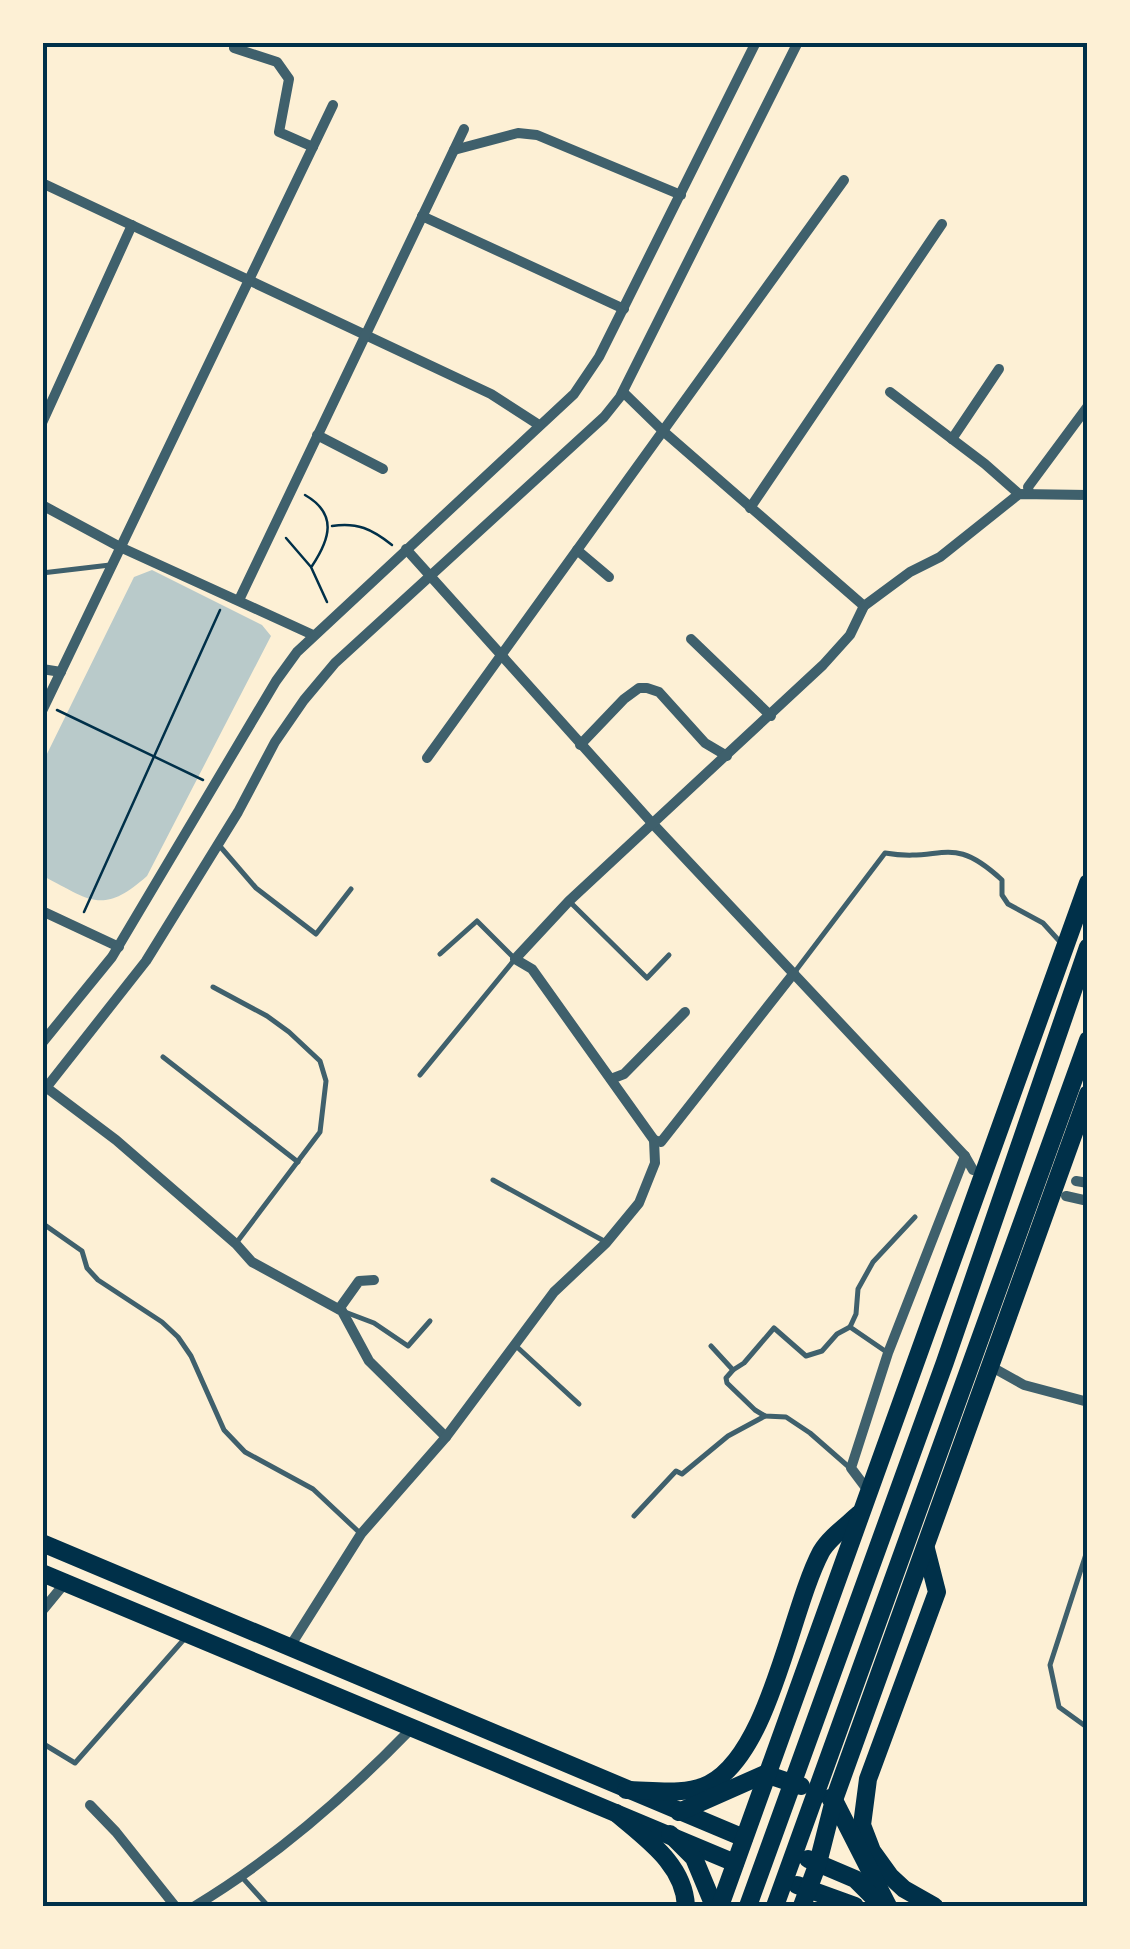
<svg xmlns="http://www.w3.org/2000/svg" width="1130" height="1949" font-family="Lato,sans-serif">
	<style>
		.green { fill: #b9caca }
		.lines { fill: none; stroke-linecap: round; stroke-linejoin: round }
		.path { stroke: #003049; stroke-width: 2.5 }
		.service { stroke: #3f606c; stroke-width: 5 }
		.minor { stroke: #3f606c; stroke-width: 10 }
		.primary { stroke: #003049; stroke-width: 18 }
		.trunk { stroke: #003049; stroke-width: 18 }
		.neatline { fill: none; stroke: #003049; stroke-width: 4 }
	</style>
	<rect width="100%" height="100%" fill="#fdf0d5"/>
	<!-- green -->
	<path class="green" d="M152 570 262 625 271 636 147 876C102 916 90 900 43 876L42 764 134 577Z"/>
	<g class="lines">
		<!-- path -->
		<g class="path">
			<path d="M305 495C338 514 330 539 312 566"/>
			<path d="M332 526C357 522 372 529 392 545"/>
			<path d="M286 538 311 567 327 602"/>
			<path d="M57 710 203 780"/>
			<path d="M84 912 220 610"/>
		</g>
		<!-- service -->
		<g class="service">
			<path d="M42 573 110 565"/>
			<path d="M218 844 256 888 316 934 351 889"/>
			<path d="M569 901 647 978 669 955"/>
			<path d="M794 973 885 853C944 863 950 832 1002 880V895L1008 904 1043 923 1062 944"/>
			<path d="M213 987 267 1016 289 1032 320 1061 326 1081 320 1132 237 1242"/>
			<path d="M163 1057 298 1162"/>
			<path d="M420 1075 515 959 477 921 440 954"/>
			<path d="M493 1180 604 1241"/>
			<path d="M42 1223 82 1251 87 1268 98 1280 162 1322 178 1337 191 1356 224 1430 245 1452 313 1489 361 1534"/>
			<path d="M345 1312 374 1323 408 1346 430 1321"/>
			<path d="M850 1327 888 1353"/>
			<path d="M516 1346 579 1404"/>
			<path d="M711 1346 733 1370 726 1378 727 1383 755 1410 765 1416 786 1417 810 1433 850 1468"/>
			<path d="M733 1370 744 1363 774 1328 806 1356 822 1351 837 1334 850 1327 856 1314 858 1289 873 1262 915 1217"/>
			<path d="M634 1516 676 1471 682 1474 728 1436 765 1416"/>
			<path d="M1088 1548 1050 1665 1059 1707 1088 1728"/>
			<path d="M42 1743 75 1763 186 1637"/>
			<path d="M241 1876 268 1906"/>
		</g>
		<!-- minor -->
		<g class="minor">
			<path d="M234 48 277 62 289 79 279 132 313 147"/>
			<path d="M454 150 518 133 537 135 681 195"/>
			<path d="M42 183 491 394 539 425"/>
			<path d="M422 216 624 309"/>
			<path d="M623 392 663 431 864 606"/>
			<path d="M890 392 985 464 1019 494"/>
			<path d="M42 423 132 225"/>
			<path d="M317 435 383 469"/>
			<path d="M952 439 999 369"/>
			<path d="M1029 493 1028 487 1088 406"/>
			<path d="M42 505 120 547 313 635"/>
			<path d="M750 508 942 224"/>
			<path d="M406 549 652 823 965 1156 973 1170"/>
			<path d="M577 550 609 577"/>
			<path d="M239 600 464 129"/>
			<path d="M691 639 771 716"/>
			<path d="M42 669 61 672"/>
			<path d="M42 711 333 105"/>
			<path d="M580 745 624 699 639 688H647L659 692 705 743 727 756"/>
			<path d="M427 758 844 180"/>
			<path d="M42 911 119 947"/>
			<path d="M42 1043 112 957 276 681 297 652 574 394 599 357 756 42"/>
			<path d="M611 1079 624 1074 685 1012"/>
			<path d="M47 1088 116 1140 236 1244 252 1262 342 1311 369 1361 446 1437"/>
			<path d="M42 1093 146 961 238 812 275 742 304 700 335 663 604 417 620 397 798 42"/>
			<path d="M654 1140 661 1142 794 973"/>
			<path d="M1076 1181 1088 1183"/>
			<path d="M1066 1196 1088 1201"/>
			<path d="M339 1309 359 1281 374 1280"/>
			<path d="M990 1366 1024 1385 1088 1402"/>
			<path d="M869 1492 851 1468 888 1353 965 1156"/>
			<path d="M42 1611 65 1583"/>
			<path d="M289 1648 361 1534 446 1437 554 1292 606 1243 639 1203 655 1163 654 1140 532 969 515 959 569 901 823 665 850 635 864 606 910 572 940 557 1019 494 1088 495"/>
			<path d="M90 1805 116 1832 175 1906"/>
			<path d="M195 1906C275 1858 346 1796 411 1729"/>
		</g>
		<!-- primary -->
		<g class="primary">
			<path d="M42 1543 744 1838"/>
			<path d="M42 1573 735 1863"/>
		</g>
		<!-- trunk -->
		<g class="trunk">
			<path d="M926 1549 937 1592 868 1779 862 1825 872 1851 890 1876 904 1889 934 1906"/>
			<path d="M626 1790C651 1790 686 1796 709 1784 770 1753 790 1611 821 1552 829 1538 847 1525 859 1514"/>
			<path d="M830 1798 834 1800 888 1906"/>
			<path d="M679 1812 765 1774 801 1786"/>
			<path d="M616 1813C646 1839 684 1864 686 1906"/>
			<path d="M670 1834 694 1858 714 1906"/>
			<path d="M808 1859 855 1879 882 1906"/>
			<path d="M797 1885 855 1906"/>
			<path d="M720 1906 1088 883"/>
			<path d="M748 1906 945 1362 1088 947"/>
			<path d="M775 1906 1088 1040"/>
			<path d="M802 1906 818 1863 834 1800 1088 1094"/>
		</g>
	</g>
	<!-- border -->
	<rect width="1130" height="1949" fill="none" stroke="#fdf0d5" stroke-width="90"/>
	<rect x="45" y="45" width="1040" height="1859" class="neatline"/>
</svg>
